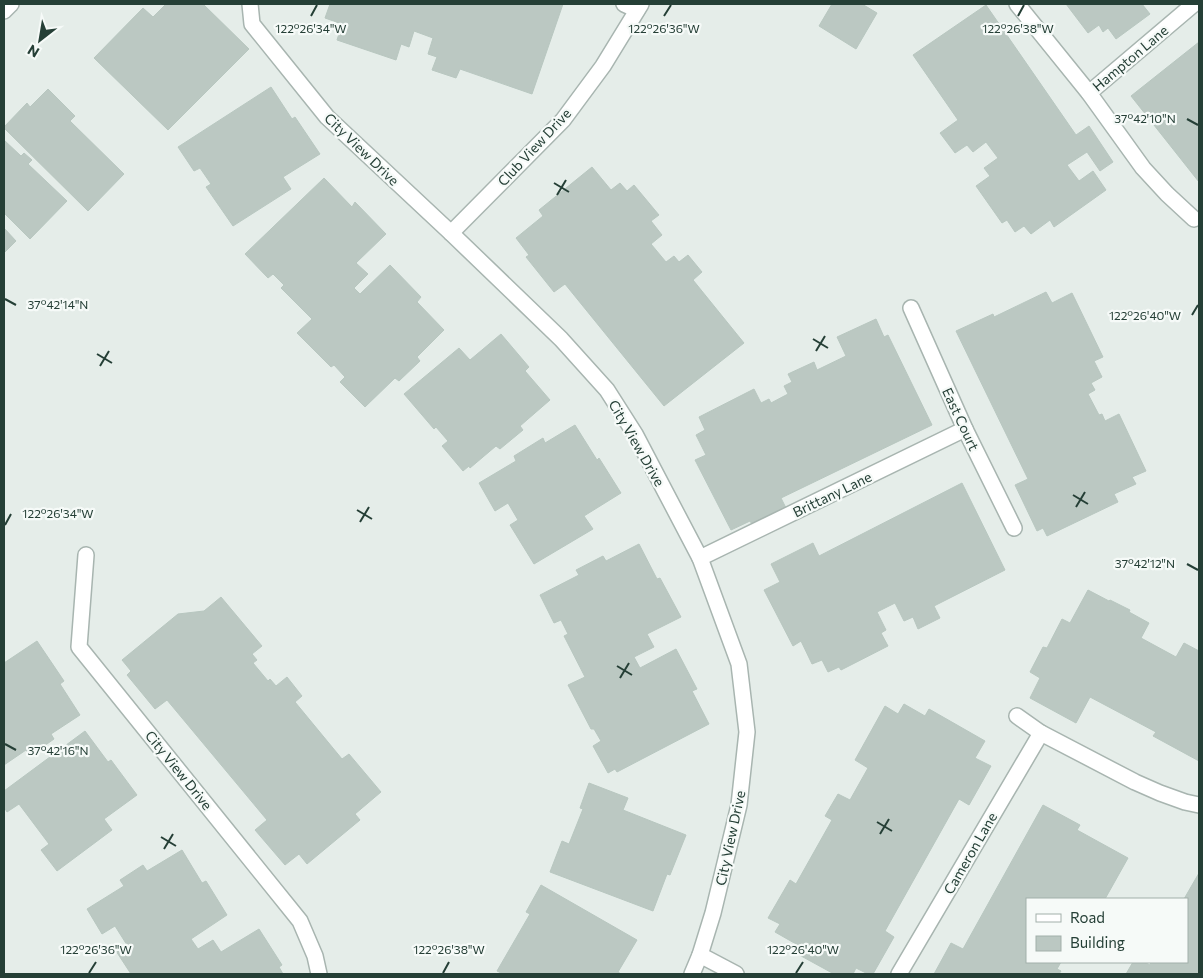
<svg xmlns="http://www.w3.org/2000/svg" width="1203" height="978" font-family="Commissioner,sans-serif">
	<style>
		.building { fill: #bbc8c2; stroke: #b8c7c0 }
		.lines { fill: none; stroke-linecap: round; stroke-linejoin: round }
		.minor-casing { stroke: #a8b5b0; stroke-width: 18 }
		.minor { stroke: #fff; stroke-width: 15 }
		.ticks { fill: none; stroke: #253f36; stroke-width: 2 }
		.labels { text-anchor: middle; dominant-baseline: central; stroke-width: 4.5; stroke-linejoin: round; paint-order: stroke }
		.street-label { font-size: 14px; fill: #253f36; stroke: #f6faf8 }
		.ticks-label { font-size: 12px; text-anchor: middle; fill: #253f36; stroke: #f6faf8; stroke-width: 4.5; stroke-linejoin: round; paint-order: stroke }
	</style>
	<rect width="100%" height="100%" fill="#e5ede9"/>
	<!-- building -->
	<g class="building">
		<path d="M166 4H203L249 49 168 130 94 58 143 8 153 17Z"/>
		<path d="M330 4H563L532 94 460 69 456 78 432 70 437 57 428 54 433 38 414 31 409 47 401 44 396 60 337 40 342 24 325 18Z"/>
		<path d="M832 4H862L877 13 856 49 819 26Z"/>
		<path d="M1066 4H1142L1150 14 1116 39 1108 28 1103 32 1099 25 1088 33Z"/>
		<path d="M986 5 1076 135 1089 126 1113 162 1100 171 1087 152 1067 165 1079 181 1093 171 1106 190 1054 227 1050 220 1031 234 1024 226 1015 232 1007 220 1002 223 976 186 990 176 984 168 998 158 986 142 973 152 967 145 955 153 940 133 958 120 913 55Z"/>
		<path d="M1199 42V182L1131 96Z"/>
		<path d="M271 87 292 119 295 117 320 154 283 177 291 189 233 226 206 187 211 184 200 168 194 171 178 147Z"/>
		<path d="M48 89 75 116 70 121 124 174 88 211 4 128V127L27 103 30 107Z"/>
		<path d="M4 140 21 156 24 153 32 160 28 164 67 201 30 239 4 213Z"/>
		<path d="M592 167 611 190 620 183 627 191 634 185 659 215 651 221 662 235 651 244 666 262 674 256 679 262 688 255 702 272 693 280 744 343 664 406 565 284 554 292 526 257 529 255 516 238 543 216 539 210Z"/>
		<path d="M324 178 352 207 355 202 386 234 356 263 368 274 354 288 360 294 390 265 421 297 417 302 444 330 417 357 420 361 399 381 395 378 365 407 340 382 345 377 334 365 331 367 297 333 312 319 281 288 284 285 273 274 268 278 245 254Z"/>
		<path d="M4 228 16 241 4 253Z"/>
		<path d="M1046 292 1052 303 1072 293 1103 357 1094 361 1102 377 1091 383 1095 390 1088 394 1099 415 1102 414 1105 421 1119 414 1146 471 1132 477 1136 484 1114 494 1118 502 1047 536 1043 528 1037 531 1015 485 1028 479 956 331 993 314 994 317Z"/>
		<path d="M876 319 884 337 888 335 932 425 781 498 787 510 753 526 750 521 731 530 695 460 706 455 696 435 705 430 699 417 754 389 761 403 769 399 771 403 788 394 784 386 792 382 788 374 814 362 817 370 846 356 837 337Z"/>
		<path d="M501 334 529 367 525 371 550 400 520 426 523 430 500 449 496 446 470 468 469 466 463 471 442 446 448 441 436 427 434 429 404 394 459 348 470 360Z"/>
		<path d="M575 425 597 460 599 458 621 493 584 516 593 529 534 564 510 525 518 520 508 503 495 511 479 483 516 461 514 456 543 438 545 443Z"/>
		<path d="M962 483 1005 570 934 606 940 618 918 629 913 617 904 621 895 603 877 612 886 630 881 633 888 646 841 670 839 667 828 672 822 660 812 664 801 641 793 646 764 590 780 582 771 564 813 543 819 556Z"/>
		<path d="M639 544 657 579 660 578 681 617 647 634 654 647 634 657 640 668 676 649 697 689 692 691 709 724 617 772 615 769 608 773 593 746 601 741 594 729H591L568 685 585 677 564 636 568 634 561 620 554 623 540 595 579 575 576 570 603 556 606 561Z"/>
		<path d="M1088 590 1109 601 1110 600 1130 610 1129 612 1149 623 1141 638 1176 657 1184 643 1199 651V761L1153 736 1156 732 1090 697 1076 723 1030 698 1040 678 1030 672 1043 647 1047 648 1062 619 1070 623Z"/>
		<path d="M221 597 262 646 252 654 257 660 253 663 268 681 270 679 276 686 287 677 302 696 295 702 342 759 349 754 381 792 355 814 360 820 307 864 299 854 285 865 255 830 267 820 167 700 155 709 127 675 131 671 122 660 178 614 204 611Z"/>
		<path d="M37 641 64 681 60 684 80 715 51 734 54 739 30 756 26 750 4 765V663Z"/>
		<path d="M904 704 925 716 929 709 985 741 975 758 991 766 969 805 959 799 885 931 894 937 873 974H868L856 968 853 974H834L792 951 796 944 775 932 780 924 768 918 790 880 796 884 832 820 825 816 838 794 850 800 868 768 855 760 885 706 898 714Z"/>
		<path d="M85 731 108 762 111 760 137 795 104 819 112 830 57 871 41 850 49 844 19 804 7 812 4 807V791Z"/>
		<path d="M589 783 628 798 623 810 686 835 670 875 667 874 653 911 550 872 562 841 569 844 583 809 580 808Z"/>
		<path d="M1043 805 1080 825 1077 830 1128 858 1105 899H1027V962H1061L1057 969 1061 971 1059 974H934L951 943 963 949Z"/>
		<path d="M182 850 202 883 206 881 227 915 191 939 198 949 213 940 221 952 259 929 282 965 279 967 283 974H131L116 951 127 945 115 926 102 934 87 909 124 886 120 880 143 865 147 871Z"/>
		<path d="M1199 873V974H1126L1133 962H1144L1150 965 1151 962H1187V899H1184Z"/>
		<path d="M541 885 637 940 618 972 621 974H503L497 971 530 914 526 912Z"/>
	</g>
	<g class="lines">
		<!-- minor casing -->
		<g class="minor-casing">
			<g id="minor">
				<path d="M250 4 252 24 327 117 451 233 561 339 607 390 635 434 700 558 739 664 747 732 739 805 713 913 700 955 692 974"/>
				<path d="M624 4 637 10"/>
				<path d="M1017 4 1089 93 1143 168 1167 194 1194 219"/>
				<path d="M4 11 11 4"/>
				<path d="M1089 93 1194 4"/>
				<path d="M451 233 563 120 603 66 641 4"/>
				<path d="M911 308 965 429 1014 528"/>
				<path d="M86 555 79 647 300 921 315 956 319 974"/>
				<path d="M700 558 965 429"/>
				<path d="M1017 716 1041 733 1135 782 1160 793 1185 802 1199 805"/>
				<path d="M700 955 736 974"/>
				<path d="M899 974 1041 733"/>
			</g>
		</g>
		<!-- minor -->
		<use href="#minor" class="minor"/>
	</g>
	<!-- ticks -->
	<path class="ticks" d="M311 16 317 5M664 16 671 5M1018 16 1024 5M1187 119 1198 125M554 183 569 192M557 195 566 180M5 299 16 305M1192 315 1198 305M813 339 828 348M816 351 825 336M97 354 112 363M100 366 109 351M1073 495 1088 504M1076 507 1085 492M357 510 372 519M360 522 369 507M5 525 11 514M1187 564 1198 570M617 666 632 675M620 678 629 663M5 744 16 750M877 822 892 831M880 834 889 819M161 837 176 846M164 849 173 834M89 973 96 962M443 973 449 962M796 973 803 962"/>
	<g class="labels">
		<!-- street labels -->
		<g class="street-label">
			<text transform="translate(1130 58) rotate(-40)">Hampton Lane</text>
			<text transform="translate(534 147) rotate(-47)">Club View Drive</text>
			<text transform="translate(362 149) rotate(44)">City View Drive</text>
			<text transform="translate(961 419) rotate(65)">East Court</text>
			<text transform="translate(637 443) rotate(60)">City View Drive</text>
			<text transform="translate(832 494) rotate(-26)">Brittany Lane</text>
			<text transform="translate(179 770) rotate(51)">City View Drive</text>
			<text transform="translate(730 838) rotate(-78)">City View Drive</text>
			<text transform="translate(970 853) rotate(-60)">Cameron Lane</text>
		</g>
	</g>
	<g class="ticks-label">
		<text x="1018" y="33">122°26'38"W</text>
		<text x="311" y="33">122°26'34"W</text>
		<text x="664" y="33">122°26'36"W</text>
		<text x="1145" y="123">37°42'10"N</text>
		<text x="58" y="309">37°42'14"N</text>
		<text x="1145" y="320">122°26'40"W</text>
		<text x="58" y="518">122°26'34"W</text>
		<text x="1145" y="568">37°42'12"N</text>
		<text x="58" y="755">37°42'16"N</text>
		<text x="96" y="954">122°26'36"W</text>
		<text x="449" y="954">122°26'38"W</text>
		<text x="803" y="954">122°26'40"W</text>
	</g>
	<!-- border -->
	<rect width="1203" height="978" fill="none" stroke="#253f36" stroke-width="10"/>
	<!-- legend -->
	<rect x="1026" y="898" width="162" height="65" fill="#f6faf8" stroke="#a2afaa"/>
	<rect x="1036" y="914" width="25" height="8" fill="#ffffff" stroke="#a2afaa"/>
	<text x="1070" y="923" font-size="15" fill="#253f36">Road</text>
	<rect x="1036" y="936" width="25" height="15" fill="#bbc8c2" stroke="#a2afaa"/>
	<text x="1070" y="948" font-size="15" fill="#253f36">Building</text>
	<!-- north arrow -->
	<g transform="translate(40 40) rotate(211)" stroke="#f6faf8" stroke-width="4" paint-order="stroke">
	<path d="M0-4L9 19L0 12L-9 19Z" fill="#253f36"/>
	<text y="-8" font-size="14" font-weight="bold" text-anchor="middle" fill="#253f36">N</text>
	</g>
</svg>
